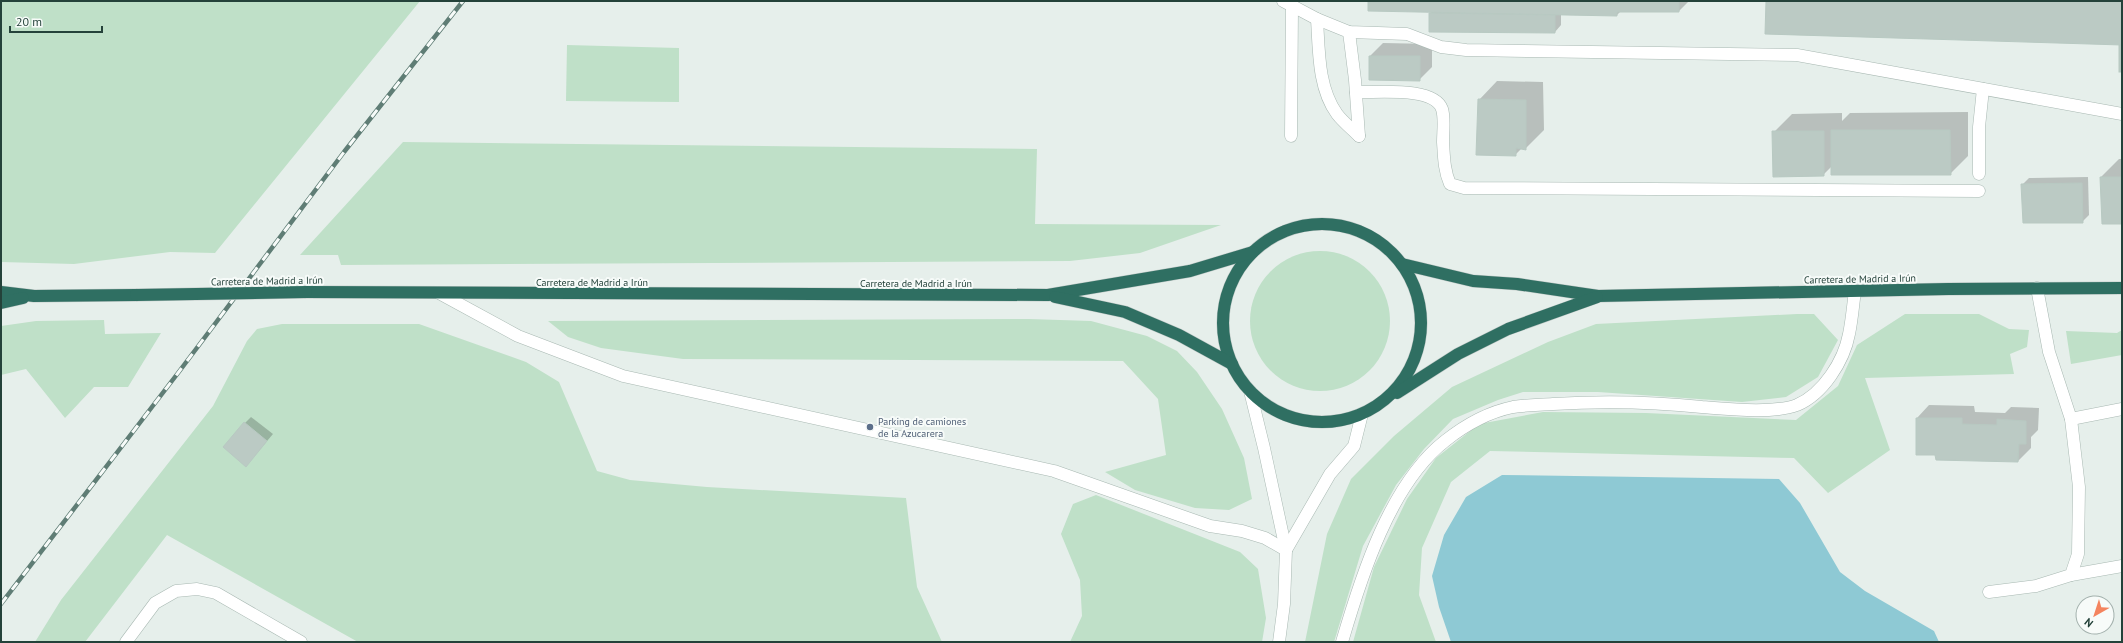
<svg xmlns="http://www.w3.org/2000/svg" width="2123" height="643" font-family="'PT Sans',sans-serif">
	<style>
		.green { fill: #bfe0c8 }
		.water { fill: #8ec9d4 }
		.shadow { fill: #0003 }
		.building { fill: #bbcac4; stroke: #b8c9c2 }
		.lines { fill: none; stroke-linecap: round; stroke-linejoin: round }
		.lane-casing { stroke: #a8b8b2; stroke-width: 13 }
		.street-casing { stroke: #a8b8b2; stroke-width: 13 }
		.highway-casing { stroke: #c2cac8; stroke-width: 13 }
		.lane { stroke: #fff; stroke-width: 12 }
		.street { stroke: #fff; stroke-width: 12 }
		.highway { stroke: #2f6f62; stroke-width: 12 }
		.rail-casing { stroke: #5f7d75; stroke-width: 4.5 }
		.rail { stroke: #f7fbf9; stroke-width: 3; stroke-dasharray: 9; stroke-linecap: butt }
		.highway-bridge-casing { stroke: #c2cac8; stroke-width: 13; stroke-linecap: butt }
		.highway-bridge { stroke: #2f6f62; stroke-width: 12 }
		.service-dot { fill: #5c6f8a; stroke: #f7fbf9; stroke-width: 1.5 }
		.labels { text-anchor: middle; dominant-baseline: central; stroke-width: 4; stroke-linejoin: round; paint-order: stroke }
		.street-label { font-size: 10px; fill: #24423a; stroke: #f7fbf9 }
		.service-label { font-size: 10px; fill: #4e5e75; stroke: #f7fbf9; text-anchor: start }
	</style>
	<rect width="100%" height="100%" fill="#e6efeb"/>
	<!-- green -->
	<g class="green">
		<path d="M1 1H420L215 253 170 252 74 264 1 262Z"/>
		<path d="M567 45 679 48V102L566 101Z"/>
		<path d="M403 142 1037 149 1035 224 1221 225 1140 253 1070 261 341 265 338 255H300Z"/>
		<circle cx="1320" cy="321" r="70"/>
		<path d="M1797 314H1814L1838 340 1818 377 1786 397 1742 402 1598 392H1523L1498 400 1453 419 1424 449 1396 485 1363 546 1334 642H1305L1327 534 1351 479 1394 436 1452 387 1548 342 1596 324Z"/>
		<path d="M1905 314H1979L2009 329 2029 330 2027 347 2010 354 2014 374 1865 378 1890 450 1828 493 1794 458 1490 451 1451 482 1422 548 1419 595 1436 642H1353L1374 567 1407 499 1436 458 1479 424 1543 412 1646 413 1796 420 1838 386 1857 345Z"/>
		<path d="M1029 319 1091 321 1147 336 1177 351 1197 372 1222 409 1244 458 1252 499 1229 510 1195 508 1135 490 1105 472 1166 455 1158 399 1123 361 683 359 601 348 568 337 548 321Z"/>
		<path d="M104 320 105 334 161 333 128 387H94L65 418 26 369 1 375V326L36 321Z"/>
		<path d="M282 324H419L526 362 559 382 597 471 630 480 707 487 906 498 917 587 942 642H358L167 535 85 642H35L61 600 213 406 247 341 257 329Z"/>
		<path d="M2122 330V355L2071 364 2066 331 2117 333Z"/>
		<path d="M1096 495 1240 552 1258 569 1266 618 1262 642H1070L1082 616 1080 580 1061 534 1073 504Z"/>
	</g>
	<!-- water -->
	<path class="water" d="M1502 475 1779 479 1800 503 1840 572 1865 591 1934 631 1939 642H1451L1439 607 1432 576 1444 535 1466 497Z"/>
	<!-- shadow -->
	<g class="shadow">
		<path d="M1369 1H1689L1679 11H1621L1617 15 1561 14V25L1555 32 1430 13 1432 12Z"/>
		<path d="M1383 43 1432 44V67L1419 80 1370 79V56Z"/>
		<path d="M1497 81 1543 82 1544 130 1526 148H1522L1515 155 1479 100Z"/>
		<path d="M1968 112V156L1950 174 1832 166 1823 175 1774 132 1792 114 1842 113V121L1850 113Z"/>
		<path d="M2119 159H2122V223L2101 177Z"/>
		<path d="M2088 177 2089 215 2082 222 2022 185 2029 178Z"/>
		<path d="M1929 405 1974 406 1975 412 2005 413 2011 407 2039 408 2038 430 2031 437V448L2018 461 1917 418Z"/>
		<path d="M251 417 273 434 246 466 245 423Z"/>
	</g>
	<!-- building -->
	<g class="building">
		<path d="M1368 1H1679V12H1617V16L1368 11Z"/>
		<path d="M1766 1H2122V45L1765 34Z"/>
		<path d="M1429 13 1555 15V33L1429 32Z"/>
		<rect x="2119" y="45" width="3" height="27"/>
		<path d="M1369 56H1420V81L1369 80Z"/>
		<path d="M1478 99 1526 100V150L1516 148V156L1476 155Z"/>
		<path d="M1831 130H1950L1951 175H1831Z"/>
		<path d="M1772 131H1824V176L1773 177Z"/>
		<path d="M2100 177H2122V224H2102Z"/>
		<path d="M2082 183 2083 223H2023L2021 184Z"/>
		<path d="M1916 418H1962V424L1997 425V419L2026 421V444H2019L2018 462 1936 460 1935 455H1916Z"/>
		<path d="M244 422 267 441 246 467 223 447Z"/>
	</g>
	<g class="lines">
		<!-- lane casing -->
		<g class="lane-casing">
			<g id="lane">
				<path d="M1283 1 1317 19 1349 32 1407 34 1441 47 1466 50 1797 55 2122 114"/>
				<path d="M1317 19C1319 51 1318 88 1337 114 1343 122 1352 129 1359 136"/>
				<path d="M1349 32 1355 80 1359 136"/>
				<path d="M1356 92C1376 93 1434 86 1442 109 1445 118 1443 132 1443 142 1444 157 1444 170 1450 184L1464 188 1979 191"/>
				<path d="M1291 136 1292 7"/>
				<path d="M1979 174V127L1983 89"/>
				<path d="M439 293 518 336 623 376 1054 471 1210 526 1242 531 1265 538 1286 550"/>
				<path d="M2071 419 2122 409"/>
				<path d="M2071 575 2122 566"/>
				<path d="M1989 592 2036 586 2071 575 2078 554 2079 487 2071 419 2049 352 2037 288"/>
				<path d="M126 642 155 603 176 591 197 589 216 593 301 642"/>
				<path d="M1342 642C1361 577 1390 484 1445 441 1465 425 1489 412 1513 407 1526 405 1540 405 1553 404 1603 401 1653 402 1702 407 1728 409 1773 414 1797 405 1823 394 1844 361 1849 334 1852 320 1853 305 1855 291"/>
			</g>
		</g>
		<!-- street casing -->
		<g class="street-casing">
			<g id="street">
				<path d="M1250 391 1264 448 1286 550 1284 604 1279 642"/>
				<path d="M1286 550 1330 474 1354 446 1362 414"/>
			</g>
		</g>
		<!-- highway casing -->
		<g class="highway-casing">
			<g id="highway">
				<circle cx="1322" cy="323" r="99"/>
				<path d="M1402 264 1473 281 1517 284 1598 296 1948 289 2122 288"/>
				<path d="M1 292 34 296 136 295"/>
				<path d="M306 292 1048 295 1190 271 1253 252"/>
				<path d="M1055 297 1125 312 1179 335 1232 364"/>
				<path d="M1 303 23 298"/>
				<path d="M1397 393 1458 354 1508 329 1597 297"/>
			</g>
		</g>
		<!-- lane -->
		<use href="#lane" class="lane"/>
		<!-- street -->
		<use href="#street" class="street"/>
		<!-- highway -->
		<use href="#highway" class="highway"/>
		<!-- rail casing -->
		<g class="rail-casing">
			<path id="rail" d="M1 604 178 373 344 152 463 1"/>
		</g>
		<!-- rail -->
		<use href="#rail" class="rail"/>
		<!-- highway-bridge casing -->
		<g class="highway-bridge-casing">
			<path id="highway-bridge" d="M136 295 306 292"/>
		</g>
		<!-- highway-bridge -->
		<use href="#highway-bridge" class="highway-bridge"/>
	</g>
	<!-- markers -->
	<circle class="service-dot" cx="870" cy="427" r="4"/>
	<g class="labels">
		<!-- street labels -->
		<g class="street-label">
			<text transform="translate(1860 279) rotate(-1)">Carretera de Madrid a Irún</text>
			<text transform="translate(267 281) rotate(-1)">Carretera de Madrid a Irún</text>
			<text x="592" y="282">Carretera de Madrid a Irún</text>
			<text x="916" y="283">Carretera de Madrid a Irún</text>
		</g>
		<!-- service labels -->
		<g class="service-label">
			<text x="878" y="421">Parking de camiones<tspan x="878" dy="12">de la Azucarera</tspan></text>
		</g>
	</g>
	<!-- border -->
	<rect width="2123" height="643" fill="none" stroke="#24423a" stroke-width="4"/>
	<!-- north arrow -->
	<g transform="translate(2095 615) rotate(219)"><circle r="19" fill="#f7fbf9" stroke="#a3b1ad"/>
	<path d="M0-3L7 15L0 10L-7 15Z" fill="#f4845f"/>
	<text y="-6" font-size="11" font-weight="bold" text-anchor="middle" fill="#24423a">N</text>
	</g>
	<!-- scale -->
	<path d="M10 26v6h92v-6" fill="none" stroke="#24423a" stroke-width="2"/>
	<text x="16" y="26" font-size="12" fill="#24423a" stroke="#f7fbf9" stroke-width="3" paint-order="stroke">20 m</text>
</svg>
